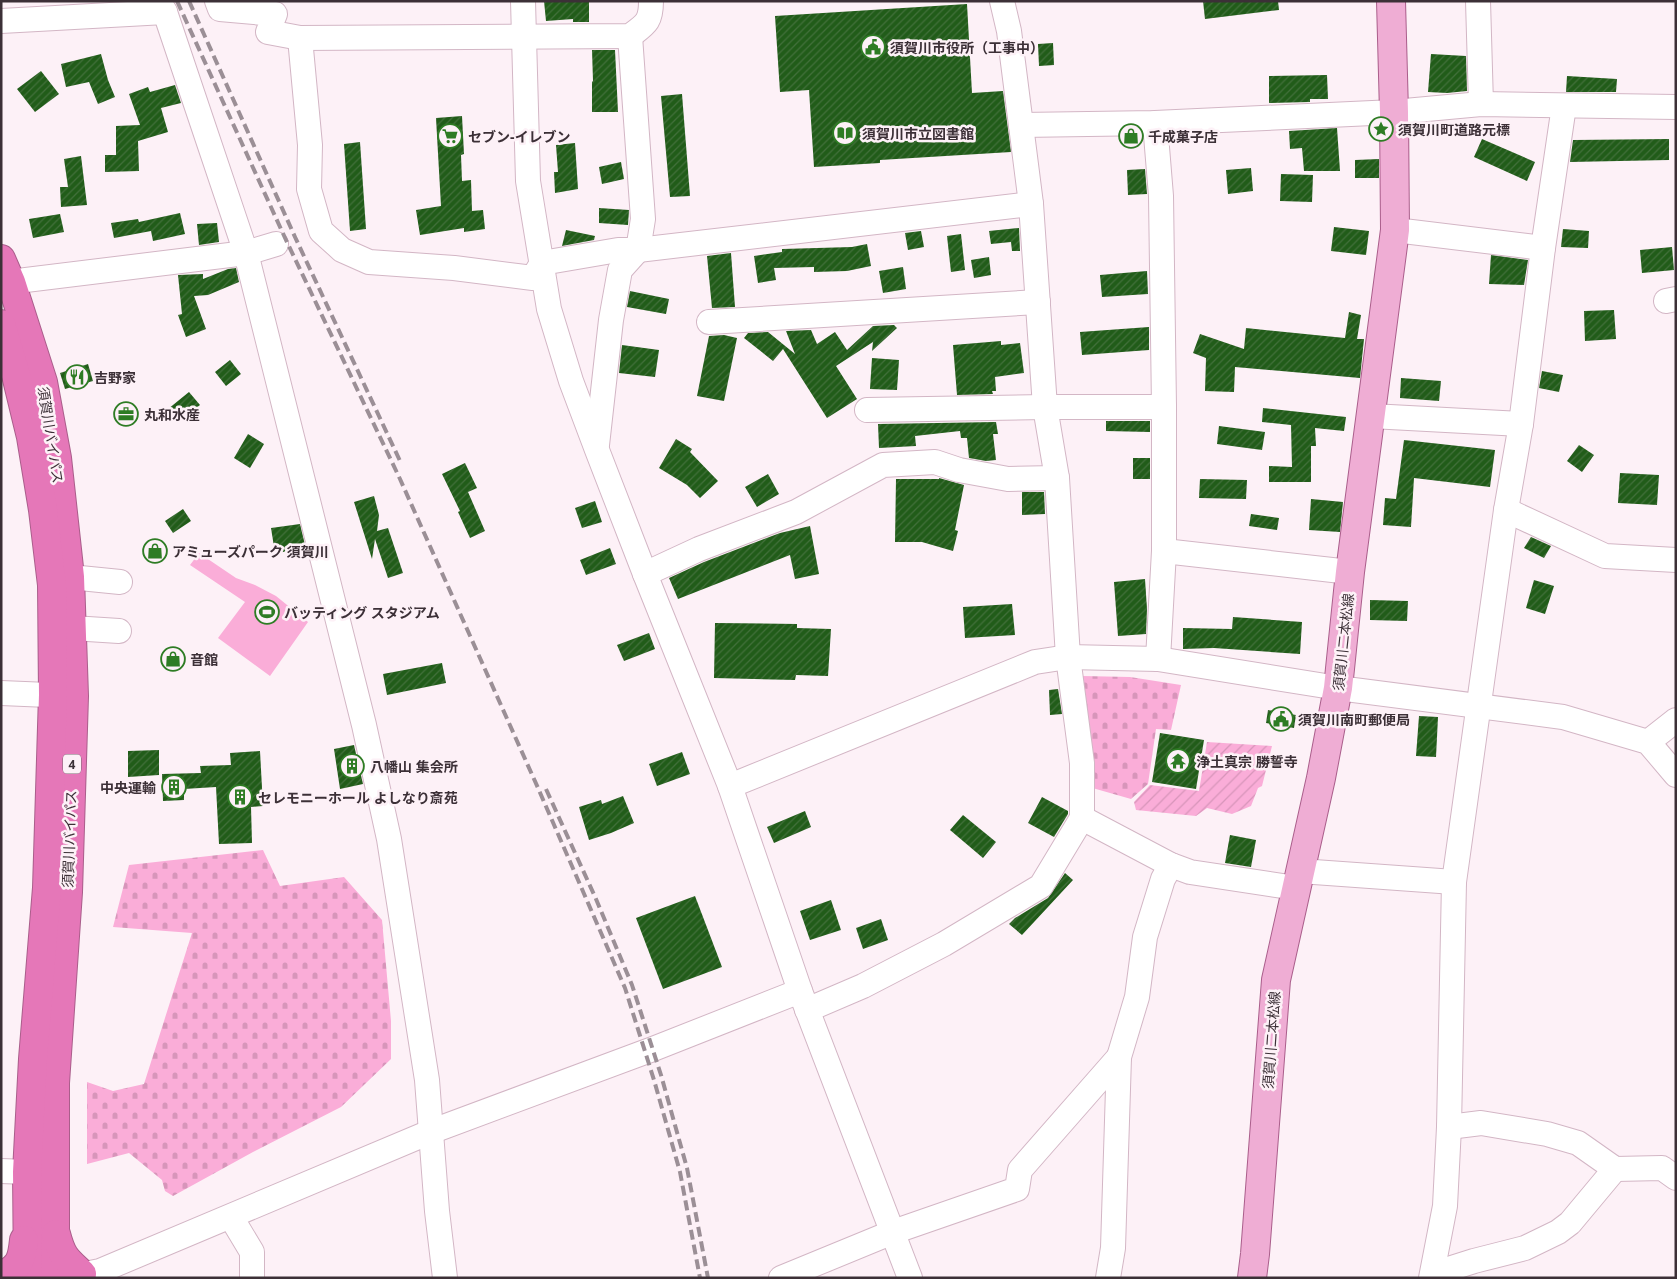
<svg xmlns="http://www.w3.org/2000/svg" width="1677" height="1279" font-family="'Open Sans','Noto Sans JP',sans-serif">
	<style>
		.cemetery { fill: url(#cemetery-stones) }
		.park { fill: #faadd8 }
		.garden { fill: url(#garden-furrows) }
		.building { fill: url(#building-hatch) }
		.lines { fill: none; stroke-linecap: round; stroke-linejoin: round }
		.minor-casing { stroke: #d3b6c5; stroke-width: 26 }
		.major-casing { stroke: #aa5e8b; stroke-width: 30 }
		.highway-casing { stroke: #aa5e8b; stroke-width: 30 }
		.minor { stroke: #fff; stroke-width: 24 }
		.major { stroke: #efadd4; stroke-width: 28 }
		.highway { stroke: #e577b8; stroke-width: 28 }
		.rail { stroke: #9b8f96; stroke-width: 4; stroke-dasharray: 10 5; stroke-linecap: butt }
		.labels { text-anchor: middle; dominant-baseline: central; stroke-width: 5; stroke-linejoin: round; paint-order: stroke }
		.shield { fill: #fdf1f7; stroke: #766a71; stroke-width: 1 }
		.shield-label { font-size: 12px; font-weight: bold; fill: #3c3037 }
		.poi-label { font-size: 14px; font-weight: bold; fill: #3c3037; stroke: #fdf1f7; text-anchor: start }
		.street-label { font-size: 14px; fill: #3c3037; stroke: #fdf1f7 }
	</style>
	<defs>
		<pattern id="cemetery-stones" width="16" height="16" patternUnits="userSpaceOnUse" patternTransform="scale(1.25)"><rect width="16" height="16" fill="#faadd8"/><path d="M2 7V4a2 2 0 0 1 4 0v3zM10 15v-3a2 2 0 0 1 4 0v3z" fill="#d795ba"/></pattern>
		<pattern id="garden-furrows" width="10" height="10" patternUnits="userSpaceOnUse" patternTransform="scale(1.25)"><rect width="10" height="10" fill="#faadd8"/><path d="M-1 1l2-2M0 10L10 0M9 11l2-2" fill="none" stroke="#d795ba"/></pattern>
		<pattern id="building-hatch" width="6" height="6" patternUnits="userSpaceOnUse" patternTransform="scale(1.25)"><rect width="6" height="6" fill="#215c19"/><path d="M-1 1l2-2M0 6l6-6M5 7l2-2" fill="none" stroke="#42703b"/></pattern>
	</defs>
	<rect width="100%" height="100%" fill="#fdf1f7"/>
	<!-- cemetery -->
	<g class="cemetery">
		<path d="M1082 676 1130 677 1181 685 1171 730 1156 729 1148 784 1131 799 1089 787Z"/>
		<path d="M263 850 280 886 344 877 382 920 391 1021V1059L341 1107 253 1152 173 1196 165 1191 162 1180 129 1153 87 1164V1082L113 1091 144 1084 192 933 113 927 129 865Z"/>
	</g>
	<!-- park -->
	<path class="park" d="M199 553 236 578 255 585 276 596 308 622 270 676 218 638 245 602 190 565Z"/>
	<!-- garden -->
	<path class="garden" d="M1207 742 1272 746 1262 786 1258 788 1251 806 1232 814 1207 808 1196 816 1136 810 1134 802 1150 785 1199 791Z"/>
	<!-- building -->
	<g class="building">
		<path d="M544 1H589V22H573V19L546 21Z"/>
		<path d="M1203 1H1278L1279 10 1205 19Z"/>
		<path d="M967 4 972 93 1003 91 1011 152 880 160V163L814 167 809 90 780 92 775 16Z"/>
		<path d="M1053 43 1054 65 1039 66 1038 44Z"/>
		<path d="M592 50H615L618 112H592V82L593 81Z"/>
		<path d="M101 54 108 80 115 97 98 104 89 82 66 87 61 64Z"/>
		<path d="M1431 54 1466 56 1467 91 1447 93 1428 92Z"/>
		<path d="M41 71 59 94 35 112 17 89Z"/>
		<path d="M1327 75 1328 99H1310V102L1269 103V76Z"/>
		<path d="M1567 76 1617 79 1616 92H1566Z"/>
		<path d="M175 85 181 103 161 108 168 132 138 141 139 171 105 172V155H116V126L140 125 129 94 148 87 150 92Z"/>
		<path d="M682 94 690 196 670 197 661 96Z"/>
		<path d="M462 116 464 154 461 155 462 181 471 180 472 211 483 210 485 229 464 232V228L420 235 416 210 441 206 436 118Z"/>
		<path d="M1337 128 1340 171H1304L1302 148 1290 149 1289 131Z"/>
		<path d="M1482 139 1535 162 1527 181 1474 157Z"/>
		<path d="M1669 139V160L1570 162 1573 140Z"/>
		<path d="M360 142 366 229 350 231 344 144Z"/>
		<path d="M575 143 578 189 555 193 554 172H558L556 145Z"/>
		<path d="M81 156 87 205 61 207 60 187H68L64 159Z"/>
		<path d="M1379 159V178H1355V160Z"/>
		<path d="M621 162 624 179 602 184 599 167Z"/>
		<path d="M1251 168 1253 191 1228 194 1226 170Z"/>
		<path d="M1145 169 1147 194 1128 195 1127 170Z"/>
		<path d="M1281 174 1313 175 1312 202 1280 201Z"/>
		<path d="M599 208 629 210 628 225 599 223Z"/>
		<path d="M180 213 185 234 153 241 151 231 114 238 111 223 138 219 139 222Z"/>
		<path d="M60 214 64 232 33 238 29 219Z"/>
		<path d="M217 223 219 242 199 245 197 224Z"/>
		<path d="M1334 227 1369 231 1366 255 1331 251Z"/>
		<path d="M1019 228 1020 251H1012L1011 242 991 244 989 231Z"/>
		<path d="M1563 229 1589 231 1588 248 1561 247Z"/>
		<path d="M566 230 595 236 594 240 562 246Z"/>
		<path d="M921 231 924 247 908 250 905 233Z"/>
		<path d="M961 234 965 270 951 272 947 236Z"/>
		<path d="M867 244 871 266 847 271 814 272V267L774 268 776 280 758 283 754 256 782 252V249L852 247Z"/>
		<path d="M1672 247 1674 270 1642 273 1640 250Z"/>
		<path d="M731 253 735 307 712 308 707 256Z"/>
		<path d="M1491 255 1528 260 1524 285 1489 284Z"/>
		<path d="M989 257 991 275 974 278 971 260Z"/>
		<path d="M903 267 906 289 883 293 879 271Z"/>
		<path d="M236 268 239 282 208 295 194 296 206 329 186 337 178 315 182 314 178 275 203 274V279L228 269Z"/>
		<path d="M1147 271 1148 294 1102 297 1100 275Z"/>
		<path d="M630 291 669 299 666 314 627 307Z"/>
		<path d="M1614 310 1616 339 1585 341 1584 311Z"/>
		<path d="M1349 312 1361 315 1357 339H1364L1360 378 1235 367 1234 392 1205 391 1206 358 1193 353 1200 334 1244 349 1246 328 1345 338Z"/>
		<path d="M894 325 897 328 872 351 873 342 836 366 857 399 827 418 783 349 773 361 744 338 748 333 768 332 795 354 786 331 811 330 817 344 835 332 847 350 873 326Z"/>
		<path d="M1149 327V350L1082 355 1080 332Z"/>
		<path d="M724 335 737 338 724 401 697 396 709 336Z"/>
		<path d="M1001 341V345L1020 343 1024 373 995 377 996 391H992L993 394 957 395 953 345Z"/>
		<path d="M622 345 659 350 655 377 619 373Z"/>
		<path d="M872 358 899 360 897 390 870 389Z"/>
		<path d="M230 360 241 374 226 386 215 372Z"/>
		<path d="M88 364 93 381 65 389 60 373Z"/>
		<path d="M1542 371 1563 375 1559 392 1539 388Z"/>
		<path d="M1401 378 1441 381 1439 401 1400 398Z"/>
		<path d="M189 392 200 405 179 422 168 409Z"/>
		<path d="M1263 408 1346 417 1344 431 1315 428 1316 446H1311V482H1269V466L1292 467 1291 425 1262 422Z"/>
		<path d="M1106 421H1150V432L1106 431Z"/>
		<path d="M996 422 998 434H993L996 460 986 461 969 458 967 438H961L960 431 915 436 916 446 879 448 878 424Z"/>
		<path d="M1219 426 1265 432 1262 450 1217 444Z"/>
		<path d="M248 434 264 444 250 468 234 458Z"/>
		<path d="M676 439 692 449 690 452 718 481 700 498 687 485 659 468Z"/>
		<path d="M1404 440 1495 450 1490 487 1414 478 1411 527 1383 525 1385 498 1396 499Z"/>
		<path d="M1579 445 1594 455 1582 472 1567 461Z"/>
		<rect x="1133" y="458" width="17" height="21"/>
		<path d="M465 463 477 488 468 492 485 531 470 538 458 512 460 511 442 474Z"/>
		<path d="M1620 473 1659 475 1657 505 1618 503Z"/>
		<path d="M768 474 779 494 757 507 745 487Z"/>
		<path d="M939 478 964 485 955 530 958 531 953 551 922 542H895L896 479H939Z"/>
		<path d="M1200 479 1247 480 1246 499 1199 498Z"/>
		<path d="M1022 492H1044L1045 514 1022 515Z"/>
		<path d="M374 496 379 515 377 531 388 528 403 573 388 578 375 539 372 559 354 502Z"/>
		<path d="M1311 499 1343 502 1340 532 1309 530Z"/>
		<path d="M595 501 602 522 582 528 575 508Z"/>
		<path d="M183 509 191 521 173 533 165 521Z"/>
		<path d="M1251 514 1279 518 1277 530 1249 526Z"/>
		<path d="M300 524 306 549 275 553 271 528Z"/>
		<path d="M810 526 819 574 795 579 790 555 678 599 669 578 704 562 780 533Z"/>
		<path d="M1531 537 1551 546 1544 558 1524 548Z"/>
		<path d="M610 548 616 564 586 575 580 560Z"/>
		<path d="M1145 579 1147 609 1146 634 1118 636 1114 582Z"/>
		<path d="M1534 580 1554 586 1545 614 1526 608Z"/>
		<path d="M1370 600 1408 601 1407 621 1370 620Z"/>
		<path d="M1012 604 1015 635 965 638 963 607Z"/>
		<path d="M1233 617 1302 622 1300 654 1214 648 1183 649V628L1232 629Z"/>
		<path d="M715 623 797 624V628L831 629 828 676 796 675 795 680 714 678Z"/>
		<path d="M649 633 655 649 624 661 617 645Z"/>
		<path d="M442 663 446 683 387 695 383 674Z"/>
		<path d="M1058 689 1062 714 1050 715 1049 690Z"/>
		<path d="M1268 710 1296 715 1294 728 1266 723Z"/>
		<path d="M1419 716 1438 717 1436 757 1416 756Z"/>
		<path d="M1160 733 1204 740 1196 789 1152 782Z"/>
		<path d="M354 745 363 784 340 789 334 749Z"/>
		<path d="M159 750V775L128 777V751Z"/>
		<path d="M260 751 263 806 251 807 252 843 219 844 216 787 184 789V800L163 801 162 774 201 773 200 766 231 765 230 753Z"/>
		<path d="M682 752 690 774 657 786 649 764Z"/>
		<path d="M623 796 634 823 611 833 589 840 579 807 601 800 602 804Z"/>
		<path d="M1042 797 1068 811V814L1054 837 1028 823Z"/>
		<path d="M805 811 811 827 774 843 767 827Z"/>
		<path d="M963 815 996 842 983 858 950 830Z"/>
		<path d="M1230 835 1256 840 1251 867 1225 863Z"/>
		<path d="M1065 873 1073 880 1022 935 1009 924 1015 918 1048 898Z"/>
		<path d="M695 896 722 967 663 989 636 918Z"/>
		<path d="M831 900 841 930 810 940 800 911Z"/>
		<path d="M881 919 888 940 863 949 856 928Z"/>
	</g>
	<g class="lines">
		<!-- minor casing -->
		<g class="minor-casing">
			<g id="minor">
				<path d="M159 1 165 12 246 253 364 725 389 839 427 1080 437 1211 445 1278"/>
				<path d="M217 1 220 9 275 14 268 32 300 38 630 36C646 24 651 22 651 1"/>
				<path d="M523 1 528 181 549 309 571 381 597 450 645 574 730 786 800 991 910 1278"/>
				<path d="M1478 1 1481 104"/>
				<path d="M1 21 165 12"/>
				<path d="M300 38 310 145 309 189 321 231 342 250 369 262 454 268 533 278 542 263 618 250H638L1031 204"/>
				<path d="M1155 123 1161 196 1164 407V551L1158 659"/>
				<path d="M1021 125 1155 123 1394 112 1481 104 1676 107"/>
				<path d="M1395 230 1543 248"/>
				<path d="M1 283 246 253 276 244"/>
				<path d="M1666 301 1676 299"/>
				<path d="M709 322 1038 302"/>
				<path d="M867 410 1045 407H1164"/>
				<path d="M1371 416 1521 424"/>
				<path d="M597 445 611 320 620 270 638 250 643 219 630 36"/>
				<path d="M1506 510 1605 556 1676 560"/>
				<path d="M1164 551 1350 572"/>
				<path d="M645 574 699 549 796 512 883 465 935 462 959 470 1008 479 1057 478"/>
				<path d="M70 577 120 582"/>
				<path d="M72 628 119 631"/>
				<path d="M1 693 72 696"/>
				<path d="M1648 742 1676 720"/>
				<path d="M730 786 1035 662 1068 657 1158 659 1338 688 1563 717 1648 742 1676 775"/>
				<path d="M1082 818 1171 865 1190 872 1296 888"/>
				<path d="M1300 871 1454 882"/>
				<path d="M807 1010 863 986 944 944 1041 886 1082 818V763L1068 657 1057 478 1045 407 1031 204 1009 31 1002 1"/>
				<path d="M1449 1127 1481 1123 1547 1134 1578 1143 1615 1169 1662 1168 1676 1178"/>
				<path d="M1 1171 27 1172"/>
				<path d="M231 1217 252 1252V1278"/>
				<path d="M1433 1274 1474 1261 1525 1248 1558 1232 1570 1223 1615 1169"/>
				<path d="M65 1278 100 1271 430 1132 653 1049 800 991"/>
				<path d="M781 1278 893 1232 1017 1189 1020 1170 1119 1057"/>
				<path d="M1108 1278 1113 1248 1119 1057 1137 997 1145 937 1163 879 1171 865"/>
				<path d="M1431 1278 1445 1206 1449 1127 1454 882 1506 510 1521 424 1543 248 1564 106"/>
			</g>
		</g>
		<!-- major casing -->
		<g class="major-casing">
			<path id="major" d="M1252 1278 1255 1254 1276 980 1321 778 1338 688 1350 572 1395 230 1394 112 1391 1"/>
		</g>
		<!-- highway casing -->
		<g class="highway-casing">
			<g id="highway">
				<path d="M1 259 11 282 43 382 57 458 70 577 74 696 68 892 55 1083V1278"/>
				<path d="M1 324 16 375 31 437 43 510 52 585 53 695 47 888 33 1059 27 1172 28 1278"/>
				<path d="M56 1234C62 1257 66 1259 82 1274"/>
				<path d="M1 1276C20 1267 22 1260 24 1240"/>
			</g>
		</g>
		<!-- minor -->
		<use href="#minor" class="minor"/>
		<!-- major -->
		<use href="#major" class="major"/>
		<!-- highway -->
		<use href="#highway" class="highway"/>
		<!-- rail -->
		<g class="rail">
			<path d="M177 1 286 240 400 479 538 788 625 988 654 1080 680 1172 700 1278"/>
			<path d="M189 1 295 237 401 463"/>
			<path d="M546 789 596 899 632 985 661 1075 687 1168 708 1278"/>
		</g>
	</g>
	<!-- icons -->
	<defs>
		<g id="civic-ring" transform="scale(1.25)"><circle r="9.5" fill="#fdf1f7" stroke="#2e7c24" stroke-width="1.5"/><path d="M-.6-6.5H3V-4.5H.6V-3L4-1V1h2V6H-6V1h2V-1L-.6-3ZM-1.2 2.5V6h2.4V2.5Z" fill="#2e7c24"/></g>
		<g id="sight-ring" transform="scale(1.25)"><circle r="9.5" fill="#fdf1f7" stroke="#2e7c24" stroke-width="1.5"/><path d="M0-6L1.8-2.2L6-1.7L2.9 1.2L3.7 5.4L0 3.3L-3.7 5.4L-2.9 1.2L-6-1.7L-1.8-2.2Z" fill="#2e7c24"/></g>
		<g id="library-ring" transform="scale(1.25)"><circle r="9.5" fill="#fdf1f7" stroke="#2e7c24" stroke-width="1.5"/><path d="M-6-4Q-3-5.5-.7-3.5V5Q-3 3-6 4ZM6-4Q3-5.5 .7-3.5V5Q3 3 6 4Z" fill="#2e7c24"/></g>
		<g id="supermarket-ring" transform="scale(1.25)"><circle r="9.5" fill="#fdf1f7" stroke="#2e7c24" stroke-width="1.5"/><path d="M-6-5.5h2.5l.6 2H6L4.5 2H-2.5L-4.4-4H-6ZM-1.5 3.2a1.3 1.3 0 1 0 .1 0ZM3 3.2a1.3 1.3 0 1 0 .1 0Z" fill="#2e7c24"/></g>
		<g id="shop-ring" transform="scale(1.25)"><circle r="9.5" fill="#fdf1f7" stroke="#2e7c24" stroke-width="1.5"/><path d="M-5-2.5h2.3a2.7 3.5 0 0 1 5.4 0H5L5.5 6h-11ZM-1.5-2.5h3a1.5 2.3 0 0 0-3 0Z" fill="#2e7c24"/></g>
		<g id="restaurant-ring" transform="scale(1.25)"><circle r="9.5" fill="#fdf1f7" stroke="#2e7c24" stroke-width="1.5"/><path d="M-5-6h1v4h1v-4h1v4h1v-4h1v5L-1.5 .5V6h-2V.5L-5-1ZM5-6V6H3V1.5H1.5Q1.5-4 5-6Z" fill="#2e7c24"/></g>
		<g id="office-ring" transform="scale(1.25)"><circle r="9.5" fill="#fdf1f7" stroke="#2e7c24" stroke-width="1.5"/><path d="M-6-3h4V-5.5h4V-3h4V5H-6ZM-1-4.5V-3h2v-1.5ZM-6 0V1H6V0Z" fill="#2e7c24"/></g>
		<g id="stadium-ring" transform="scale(1.25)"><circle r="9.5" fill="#fdf1f7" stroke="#2e7c24" stroke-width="1.5"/><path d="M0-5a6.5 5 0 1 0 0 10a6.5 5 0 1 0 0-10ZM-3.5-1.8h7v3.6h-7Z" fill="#2e7c24"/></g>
		<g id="temple-ring" transform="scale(1.25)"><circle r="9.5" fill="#fdf1f7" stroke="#2e7c24" stroke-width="1.5"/><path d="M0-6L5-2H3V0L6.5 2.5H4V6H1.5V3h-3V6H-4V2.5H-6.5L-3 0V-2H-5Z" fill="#2e7c24"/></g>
		<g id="building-ring" transform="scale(1.25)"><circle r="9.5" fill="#fdf1f7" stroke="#2e7c24" stroke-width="1.5"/><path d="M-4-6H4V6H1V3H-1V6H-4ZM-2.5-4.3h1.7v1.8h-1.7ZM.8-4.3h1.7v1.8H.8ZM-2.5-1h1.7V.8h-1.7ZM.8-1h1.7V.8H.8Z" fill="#2e7c24"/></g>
	</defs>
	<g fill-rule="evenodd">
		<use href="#civic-ring" x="873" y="47"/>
		<use href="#sight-ring" x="1381" y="129"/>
		<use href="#library-ring" x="845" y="133"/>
		<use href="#supermarket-ring" x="450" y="136"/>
		<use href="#shop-ring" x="1131" y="136"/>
		<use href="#restaurant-ring" x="77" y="377"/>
		<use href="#office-ring" x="126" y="414"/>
		<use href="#shop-ring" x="155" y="551"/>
		<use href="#stadium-ring" x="267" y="612"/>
		<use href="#shop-ring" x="173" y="659"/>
		<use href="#civic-ring" x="1281" y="719"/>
		<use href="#temple-ring" x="1178" y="761"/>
		<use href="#building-ring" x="352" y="766"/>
		<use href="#building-ring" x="174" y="787"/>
		<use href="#building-ring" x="240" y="797"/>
	</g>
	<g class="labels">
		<!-- shield labels -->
		<rect class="shield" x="63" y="754.5" width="18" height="19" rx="4"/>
		<g class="shield-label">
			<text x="72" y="764">4</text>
		</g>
		<!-- poi labels -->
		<g class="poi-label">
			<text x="890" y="47">須賀川市役所（工事中）</text>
			<text x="1398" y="129">須賀川町道路元標</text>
			<text x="862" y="133">須賀川市立図書館</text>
			<text x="468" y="136">セブン-イレブン</text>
			<text x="1148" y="136">千成菓子店</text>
			<text x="94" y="377">吉野家</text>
			<text x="144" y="414">丸和水産</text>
			<text x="172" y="551">アミューズパーク 須賀川</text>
			<text x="284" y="612">バッティング スタジアム</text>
			<text x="190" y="659">音館</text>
			<text x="1298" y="719">須賀川南町郵便局</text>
			<text x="1196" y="761">浄土真宗 勝誓寺</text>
			<text x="370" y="766">八幡山 集会所</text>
			<text x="156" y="787" text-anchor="end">中央運輸</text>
			<text x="258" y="797">セレモニーホール よしなり斎苑</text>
		</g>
		<!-- street labels -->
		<g class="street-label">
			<text transform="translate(51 435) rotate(81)">須賀川バイパス</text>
			<text transform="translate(1343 642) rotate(-84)">須賀川二本松線</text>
			<text transform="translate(69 839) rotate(-88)">須賀川バイパス</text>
			<text transform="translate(1271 1040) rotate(-86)">須賀川二本松線</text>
		</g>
	</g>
	<!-- border -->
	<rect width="1677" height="1279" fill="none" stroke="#3c3037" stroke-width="5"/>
</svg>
